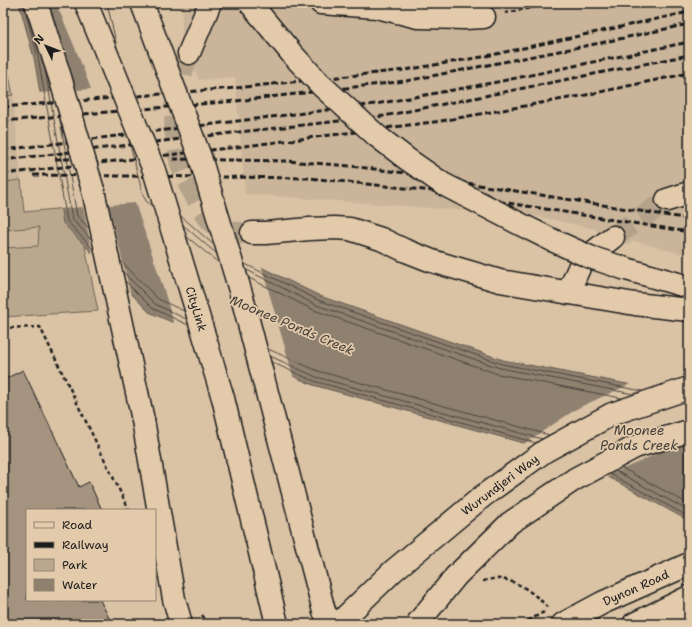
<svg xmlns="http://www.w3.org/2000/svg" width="692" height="627" font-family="'Shantell Sans',sans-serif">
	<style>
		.built { fill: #cab59a }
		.green { fill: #baa88e; stroke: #6b6255 }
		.water { fill: #8f816f; stroke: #61594e }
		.pier { fill: #dac3a5 }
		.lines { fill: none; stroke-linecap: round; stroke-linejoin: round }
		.shore { stroke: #4a443d; stroke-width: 1 }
		.building { fill: #a4947f; stroke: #1c1c1c }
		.minor-tunnel { stroke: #b4a28a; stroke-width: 22; stroke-dasharray: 22 11; stroke-linecap: butt }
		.minor-casing { stroke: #1c1c1c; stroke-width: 25 }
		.major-casing { stroke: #1c1c1c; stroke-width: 25 }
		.highway-casing { stroke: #1c1c1c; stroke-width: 25 }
		.path { stroke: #1c1c1c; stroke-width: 2.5; stroke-dasharray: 4 3; stroke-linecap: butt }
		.minor { stroke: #e2caab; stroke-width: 22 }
		.major { stroke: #e2caab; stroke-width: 22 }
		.highway { stroke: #e2caab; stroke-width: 22 }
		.rail { stroke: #1c1c1c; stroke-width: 3; stroke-dasharray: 6 3; stroke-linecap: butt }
		.major-bridge-casing { stroke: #1c1c1c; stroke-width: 25; stroke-linecap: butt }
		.highway-bridge-casing { stroke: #1c1c1c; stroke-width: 25; stroke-linecap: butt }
		.major-bridge { stroke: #e2caab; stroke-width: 22 }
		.highway-bridge { stroke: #e2caab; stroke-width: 22 }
		.labels { text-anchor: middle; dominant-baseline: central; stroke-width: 3.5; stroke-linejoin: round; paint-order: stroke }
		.street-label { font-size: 12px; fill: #1c1c1c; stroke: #e2caab }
		.water-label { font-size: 13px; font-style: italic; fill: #443f39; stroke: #e2caab }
	</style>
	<rect width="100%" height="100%" fill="#dac3a5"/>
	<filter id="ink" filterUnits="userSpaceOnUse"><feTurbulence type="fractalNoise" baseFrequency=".025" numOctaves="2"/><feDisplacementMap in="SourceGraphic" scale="8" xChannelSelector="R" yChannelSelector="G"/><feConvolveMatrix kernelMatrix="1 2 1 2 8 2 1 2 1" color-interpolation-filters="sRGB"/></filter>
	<g filter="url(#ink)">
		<!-- built -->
		<g class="built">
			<path d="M182 3H689V256L635 241 628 245 594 229 536 216 245 194 235 77 199 80 182 40Z"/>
			<path d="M13 95 21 180 3 182V97Z"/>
			<path d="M39 227 37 246 3 248V230Z"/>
		</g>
		<!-- green -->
		<g class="green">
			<path d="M3 46 13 95 3 97Z"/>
			<path d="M21 180 24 212 77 207 98 311 3 317V248L38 246 39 227 3 230V182Z"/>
		</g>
		<!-- water -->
		<path class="water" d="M19 3H111L157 191 226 250 320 296 503 360 689 396V521L570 456 313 385 149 312 63 223 34 58Z"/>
		<!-- pier -->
		<g class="pier">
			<path d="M47 3 77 90 91 89 76 50 56 3H113L159 190 227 249 261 265 294 379 174 325 164 290 135 203 109 205 131 296 93 257 83 207 59 209 38 93 62 91Z"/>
			<path d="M632 383 689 394V442L665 450 614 473 606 478 569 458 522 445 578 408Z"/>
		</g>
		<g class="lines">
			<!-- shore -->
			<g class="shore">
				<path d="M23 3 38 57 67 221 93 249"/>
				<path d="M107 3 117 47"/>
				<path d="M45 69 72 219 91 239"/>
				<path d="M60 120 77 216 89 228"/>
				<path d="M129 141 143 195 146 201 153 207"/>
				<path d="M181 216 214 245"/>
				<path d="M183 225 217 254"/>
				<path d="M186 236 220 264"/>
				<path d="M121 261 158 299 184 311"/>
				<path d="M245 264 318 300 502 364 642 391"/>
				<path d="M247 270 316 305 500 368 633 394"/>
				<path d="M123 272 155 304 186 319"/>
				<path d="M249 278 314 310 498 374 621 398"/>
				<path d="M125 281 152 308 188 325"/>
				<path d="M268 349 318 371 549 435"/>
				<path d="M270 356 316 377 542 439"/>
				<path d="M271 362 314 381 536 443"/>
				<path d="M622 468 689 504"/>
				<path d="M616 471 689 511"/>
				<path d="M610 474 689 517"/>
			</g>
		</g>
		<!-- building -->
		<path class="building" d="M23 370 79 487 89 482 102 510H27V600H100L112 624H3V380Z"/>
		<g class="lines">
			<!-- minor-tunnel -->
			<g class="minor-tunnel">
				<path d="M189 53C185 63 181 74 178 85 173 111 174 150 185 175 188 183 193 191 197 199 203 210 210 224 222 229 230 234 242 233 252 233"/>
				<path d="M613 237 667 200"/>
			</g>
			<!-- minor casing -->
			<g class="minor-casing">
				<g id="minor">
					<path d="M321 3 377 7 418 17 465 18 484 17"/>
					<path d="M189 53 210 3"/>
					<path d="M667 200 689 193"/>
					<path d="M252 233H266L309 229 334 228 350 229 381 239 404 250 432 261 500 281 635 304 689 310"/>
					<path d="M568 293 582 261 613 237"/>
				</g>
			</g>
			<!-- major casing -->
			<g class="major-casing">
				<g id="major">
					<path d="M338 624 393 571 483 496 545 451 612 414 689 388"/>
					<path d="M563 624 602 603 689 564"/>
					<path d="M634 624 689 597"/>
				</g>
			</g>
			<!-- highway casing -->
			<g class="highway-casing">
				<g id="highway">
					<path d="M93 190 143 420"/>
					<path d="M626 269 689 287"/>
					<path d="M324 611 331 624"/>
					<path d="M666 624 689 607"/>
				</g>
			</g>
			<!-- path -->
			<g class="path">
				<path d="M505 13 556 3"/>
				<path d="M3 328 40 327 129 510"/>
				<path d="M483 581C488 580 494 578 500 579 520 581 535 595 549 608"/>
				<path d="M202 615 209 624"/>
				<path d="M522 624 544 612"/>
			</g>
			<!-- minor -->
			<use href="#minor" class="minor"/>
			<!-- major -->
			<use href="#major" class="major"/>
			<!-- highway -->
			<use href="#highway" class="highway"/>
			<!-- rail -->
			<g class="rail">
				<path d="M3 107 235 88 405 70 482 57 689 12"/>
				<path d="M3 121 236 101 406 81 600 43 689 24"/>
				<path d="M3 150 376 104 497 82 689 42"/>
				<path d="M55 159H95"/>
				<path d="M173 159 287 161 351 166 405 173 689 219"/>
				<path d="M3 160 240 132 384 116 689 55"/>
				<path d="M3 174 237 147 441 121 586 95 689 73"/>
				<path d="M33 175 309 178 433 191 689 232"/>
			</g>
			<!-- major-bridge casing -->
			<g class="major-bridge-casing">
				<path id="major-bridge" d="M417 624 456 576 510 523 575 479 635 447 689 431"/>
			</g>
			<!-- highway-bridge casing -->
			<g class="highway-bridge-casing">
				<g id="highway-bridge">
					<path d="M36 3 60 77 93 190"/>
					<path d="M86 3 154 170 223 398 277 624"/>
					<path d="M142 3 200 157 242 297 324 611"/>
					<path d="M250 3 293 55 321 85 377 136 407 159 443 184 518 223 552 240 590 257 626 269"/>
					<path d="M143 420 174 599 181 624"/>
				</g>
			</g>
			<!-- major-bridge -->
			<use href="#major-bridge" class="major-bridge"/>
			<!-- highway-bridge -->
			<use href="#highway-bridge" class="highway-bridge"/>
		</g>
	</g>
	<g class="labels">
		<!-- street labels -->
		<g class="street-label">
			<text transform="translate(196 309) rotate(73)">CityLink</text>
			<text transform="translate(500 485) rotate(-37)">Wurundjeri Way</text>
			<text transform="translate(636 588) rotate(-24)">Dynon Road</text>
		</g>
		<!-- water labels -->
		<g class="water-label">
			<text transform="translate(292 325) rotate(23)">Moonee Ponds Creek</text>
			<text x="639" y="430">Moonee<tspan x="639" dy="15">Ponds Creek</tspan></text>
		</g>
	</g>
	<!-- margin -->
	<rect width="692" height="627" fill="none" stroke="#e2caab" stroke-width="16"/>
	<rect x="8" y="8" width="676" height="611" fill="none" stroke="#1c1c1c" stroke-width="1.5" filter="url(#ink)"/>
	<!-- legend -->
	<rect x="26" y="509" width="130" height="92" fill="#e2caab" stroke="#938472"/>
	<rect x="34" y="522" width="20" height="6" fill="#e2caab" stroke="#938472"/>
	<text x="62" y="529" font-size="12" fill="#1c1c1c">Road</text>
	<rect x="34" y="542" width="20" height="6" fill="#1c1c1c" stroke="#938472"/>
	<text x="62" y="549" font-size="12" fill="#1c1c1c">Railway</text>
	<rect x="34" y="559" width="20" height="12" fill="#baa88e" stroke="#938472"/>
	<text x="62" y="569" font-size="12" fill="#1c1c1c">Park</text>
	<rect x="34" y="579" width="20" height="12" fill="#8f816f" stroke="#938472"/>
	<text x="62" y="589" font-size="12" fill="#1c1c1c">Water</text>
	<!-- north arrow -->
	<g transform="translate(46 46) rotate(313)" stroke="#e2caab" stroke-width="3" paint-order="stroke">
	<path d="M0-3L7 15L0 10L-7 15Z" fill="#1c1c1c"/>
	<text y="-6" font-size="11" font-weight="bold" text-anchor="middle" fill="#1c1c1c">N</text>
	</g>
</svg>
